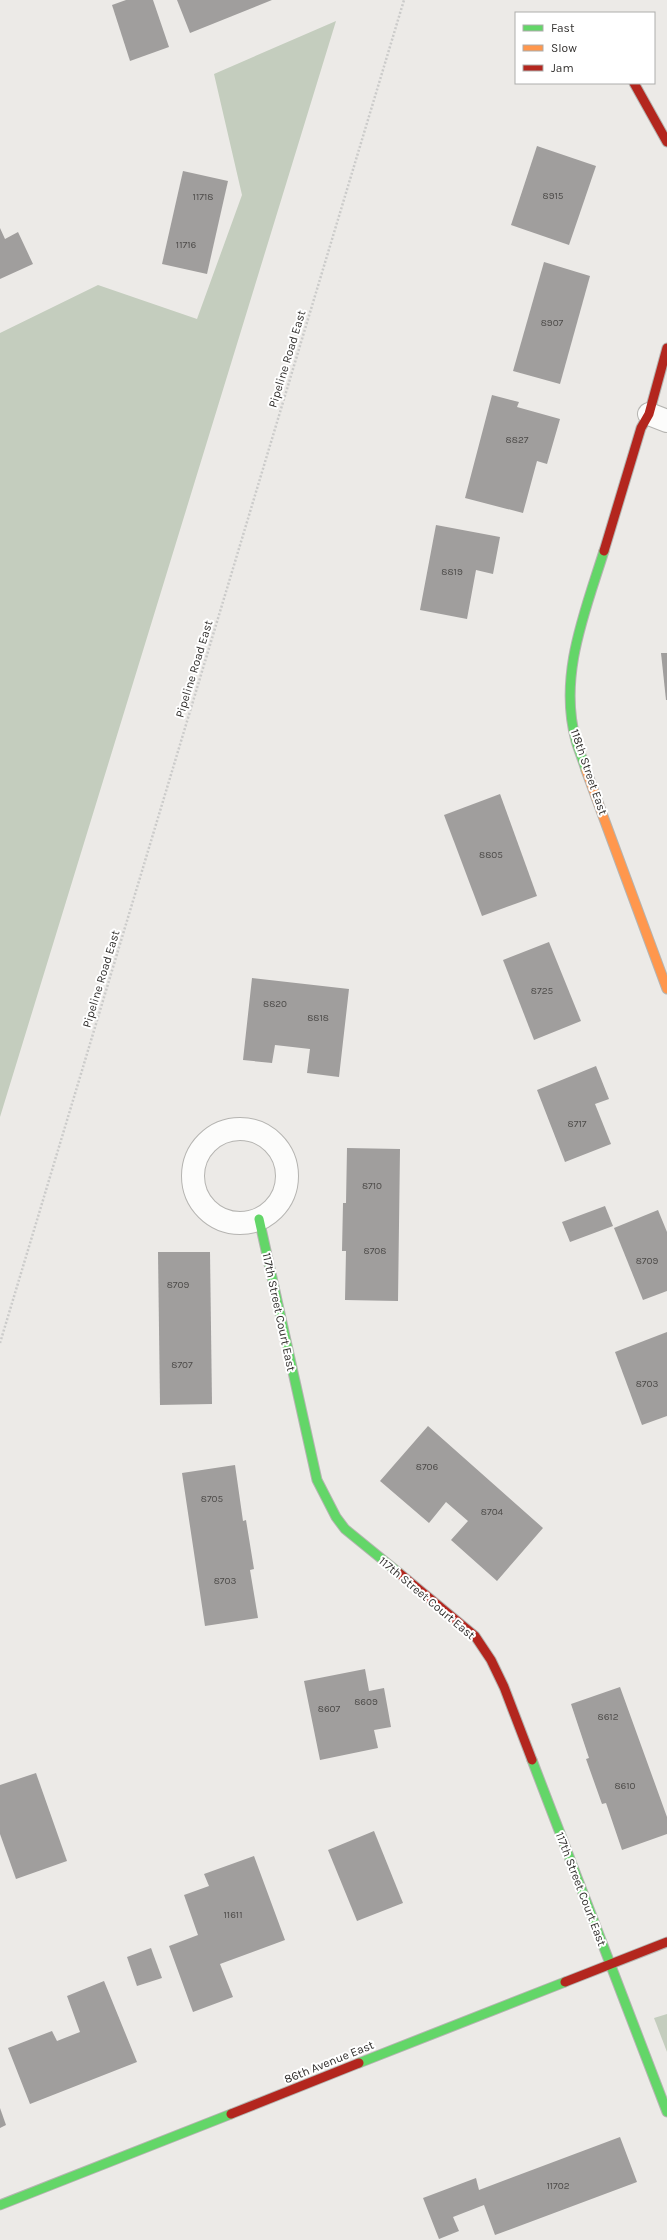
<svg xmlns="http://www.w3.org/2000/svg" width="667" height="2240" font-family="Karla,sans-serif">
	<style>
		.forest { fill: #c4cdbe }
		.building { fill: #a09e9d }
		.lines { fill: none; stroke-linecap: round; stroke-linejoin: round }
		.street-casing { stroke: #b5b4b1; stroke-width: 24 }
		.fast-casing { stroke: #b5b4b1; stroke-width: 11 }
		.slow-casing { stroke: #b5b4b1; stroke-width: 11 }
		.jam-casing { stroke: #b5b4b1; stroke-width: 11 }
		.path { stroke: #cbcbca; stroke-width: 2.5; stroke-dasharray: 2 2; stroke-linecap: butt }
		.street { stroke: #fcfcfb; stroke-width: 22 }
		.fast { stroke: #63d668; stroke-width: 9 }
		.slow { stroke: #ff974d; stroke-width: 9 }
		.jam { stroke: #b3261e; stroke-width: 9 }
		.labels { text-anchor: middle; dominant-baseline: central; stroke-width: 4; stroke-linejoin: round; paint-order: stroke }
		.number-label { font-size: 10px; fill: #4e4c4a }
		.street-label { font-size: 12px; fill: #33312f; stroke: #fff }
	</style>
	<rect width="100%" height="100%" fill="#eceae7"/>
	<!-- forest -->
	<g class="forest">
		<path d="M336 21 0 1117V333L98 285 197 319 242 195 214 74Z"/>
		<path d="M667 2014V2052L654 2018Z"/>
	</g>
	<!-- building -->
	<g class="building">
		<path d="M126 0H153L169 47 130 61 112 5Z"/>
		<path d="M177 0H272L190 33Z"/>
		<path d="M537 146 596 166 569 245 511 225Z"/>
		<path d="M183 171 228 181 207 274 162 264Z"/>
		<path d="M0 228 5 239 18 232 33 264 0 279Z"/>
		<path d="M544 262 590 276 560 384 513 371Z"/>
		<path d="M492 395 519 402 517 407 560 419 547 464 537 461 523 513 465 498Z"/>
		<path d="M436 525 500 537 493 574 476 570 467 619 420 610Z"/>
		<path d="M661 653H667V700H666Z"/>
		<path d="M500 794 537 896 482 916 444 815Z"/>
		<path d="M549 942 581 1021 534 1040 503 960Z"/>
		<path d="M252 978 349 989 339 1077 307 1073 310 1049 275 1045 272 1063 243 1060Z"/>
		<path d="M596 1066 609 1099 595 1104 611 1144 565 1162 537 1090Z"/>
		<path d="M347 1148 400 1149 398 1301 345 1300 346 1251H342L343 1203H346Z"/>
		<path d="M605 1206 613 1226 570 1242 562 1222Z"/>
		<path d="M658 1210 667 1232V1291L643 1300 614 1228Z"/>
		<path d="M158 1252H210L212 1404 160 1405Z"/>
		<path d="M667 1332V1416L642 1425 615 1352Z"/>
		<path d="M428 1426 543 1528 497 1581 451 1540 468 1521 446 1502 429 1523 380 1481Z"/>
		<path d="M235 1465 243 1521 246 1520 254 1569 250 1570 258 1618 205 1626 182 1473Z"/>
		<path d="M365 1669 369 1691 384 1688 391 1727 374 1730 378 1748 320 1760 304 1681Z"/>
		<path d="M620 1687 667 1817V1834L622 1850 606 1803 602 1804 586 1759 589 1758 571 1704Z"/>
		<path d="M36 1773 67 1861 16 1879 0 1834V1785Z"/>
		<path d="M374 1831 403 1903 357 1921 328 1850Z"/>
		<path d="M254 1856 285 1940 220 1964 233 1997 193 2012 169 1946 198 1935 184 1895 209 1886 204 1874Z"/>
		<path d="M151 1948 162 1978 137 1986 127 1957Z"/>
		<path d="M104 1981 137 2062 30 2104 8 2048 52 2031 57 2041 80 2032 67 1996Z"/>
		<path d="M0 2108 6 2125 0 2128Z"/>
		<path d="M620 2137 637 2182 495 2235 484 2205 453 2217 459 2231 439 2239 423 2198 476 2178 479 2190Z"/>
	</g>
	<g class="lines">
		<!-- street casing -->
		<g class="street-casing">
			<g id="street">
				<path d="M649 414 667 421"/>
				<circle cx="240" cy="1176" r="47"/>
			</g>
		</g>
		<!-- fast casing -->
		<g class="fast-casing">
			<g id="fast">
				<path d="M586 770C583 760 579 751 576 741 558 676 585 612 604 551"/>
				<path d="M259 1219 317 1480 336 1517 345 1529 399 1573"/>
				<path d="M532 1760 667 2112"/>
				<path d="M359 2063 565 1982"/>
				<path d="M0 2205 231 2114"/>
			</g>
		</g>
		<!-- slow casing -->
		<g class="slow-casing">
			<path id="slow" d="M586 770 667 989"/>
		</g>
		<!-- jam casing -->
		<g class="jam-casing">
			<g id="jam">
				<path d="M634 83 667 142"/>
				<path d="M604 551 641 428 649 414 667 348"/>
				<path d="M399 1573 475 1636 491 1660 504 1687 532 1760"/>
				<path d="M565 1982 667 1942"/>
				<path d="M231 2114 359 2063"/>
			</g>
		</g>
		<!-- path -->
		<path class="path" d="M0 1343 404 0"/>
		<!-- street -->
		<use href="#street" class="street"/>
		<!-- fast -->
		<use href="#fast" class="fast"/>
		<!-- slow -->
		<use href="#slow" class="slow"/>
		<!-- jam -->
		<use href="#jam" class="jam"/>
	</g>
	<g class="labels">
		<!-- number labels -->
		<g class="number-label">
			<text x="553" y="196">8915</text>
			<text x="203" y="197">11718</text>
			<text x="186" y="245">11716</text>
			<text x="552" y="323">8907</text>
			<text x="517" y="440">8827</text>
			<text x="452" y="572">8819</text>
			<text x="491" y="855">8805</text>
			<text x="542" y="991">8725</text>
			<text x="275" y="1004">8820</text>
			<text x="318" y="1018">8818</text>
			<text x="577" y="1124">8717</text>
			<text x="372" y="1186">8710</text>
			<text x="375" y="1251">8708</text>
			<text x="647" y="1261">8709</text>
			<text x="178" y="1285">8709</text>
			<text x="182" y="1365">8707</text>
			<text x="647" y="1384">8703</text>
			<text x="427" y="1467">8706</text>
			<text x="212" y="1499">8705</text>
			<text x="492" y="1512">8704</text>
			<text x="225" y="1581">8703</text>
			<text x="366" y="1702">8609</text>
			<text x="329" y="1709">8607</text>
			<text x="608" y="1717">8612</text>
			<text x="625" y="1786">8610</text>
			<text x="233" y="1915">11611</text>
			<text x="558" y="2186">11702</text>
		</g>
		<!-- street labels -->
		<g class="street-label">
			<text transform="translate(287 359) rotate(-73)">Pipeline Road East</text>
			<text transform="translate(194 669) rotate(-73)">Pipeline Road East</text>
			<text transform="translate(589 772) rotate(71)">118th Street East</text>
			<text transform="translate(101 979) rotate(-73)">Pipeline Road East</text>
			<text transform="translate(279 1312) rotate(78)">117th Street Court East</text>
			<text transform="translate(427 1598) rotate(40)">117th Street Court East</text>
			<text transform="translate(581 1889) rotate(69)">117th Street Court East</text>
			<text transform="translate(329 2062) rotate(-22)">86th Avenue East</text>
		</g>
	</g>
	<!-- legend -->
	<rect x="515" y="12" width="140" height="72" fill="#ffffff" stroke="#adadac"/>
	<rect x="523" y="25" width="20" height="6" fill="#63d668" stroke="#adadac"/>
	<text x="551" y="32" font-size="12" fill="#33312f">Fast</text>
	<rect x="523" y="45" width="20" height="6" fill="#ff974d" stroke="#adadac"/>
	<text x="551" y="52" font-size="12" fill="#33312f">Slow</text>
	<rect x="523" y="65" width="20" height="6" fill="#b3261e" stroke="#adadac"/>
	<text x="551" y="72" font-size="12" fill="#33312f">Jam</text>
</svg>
